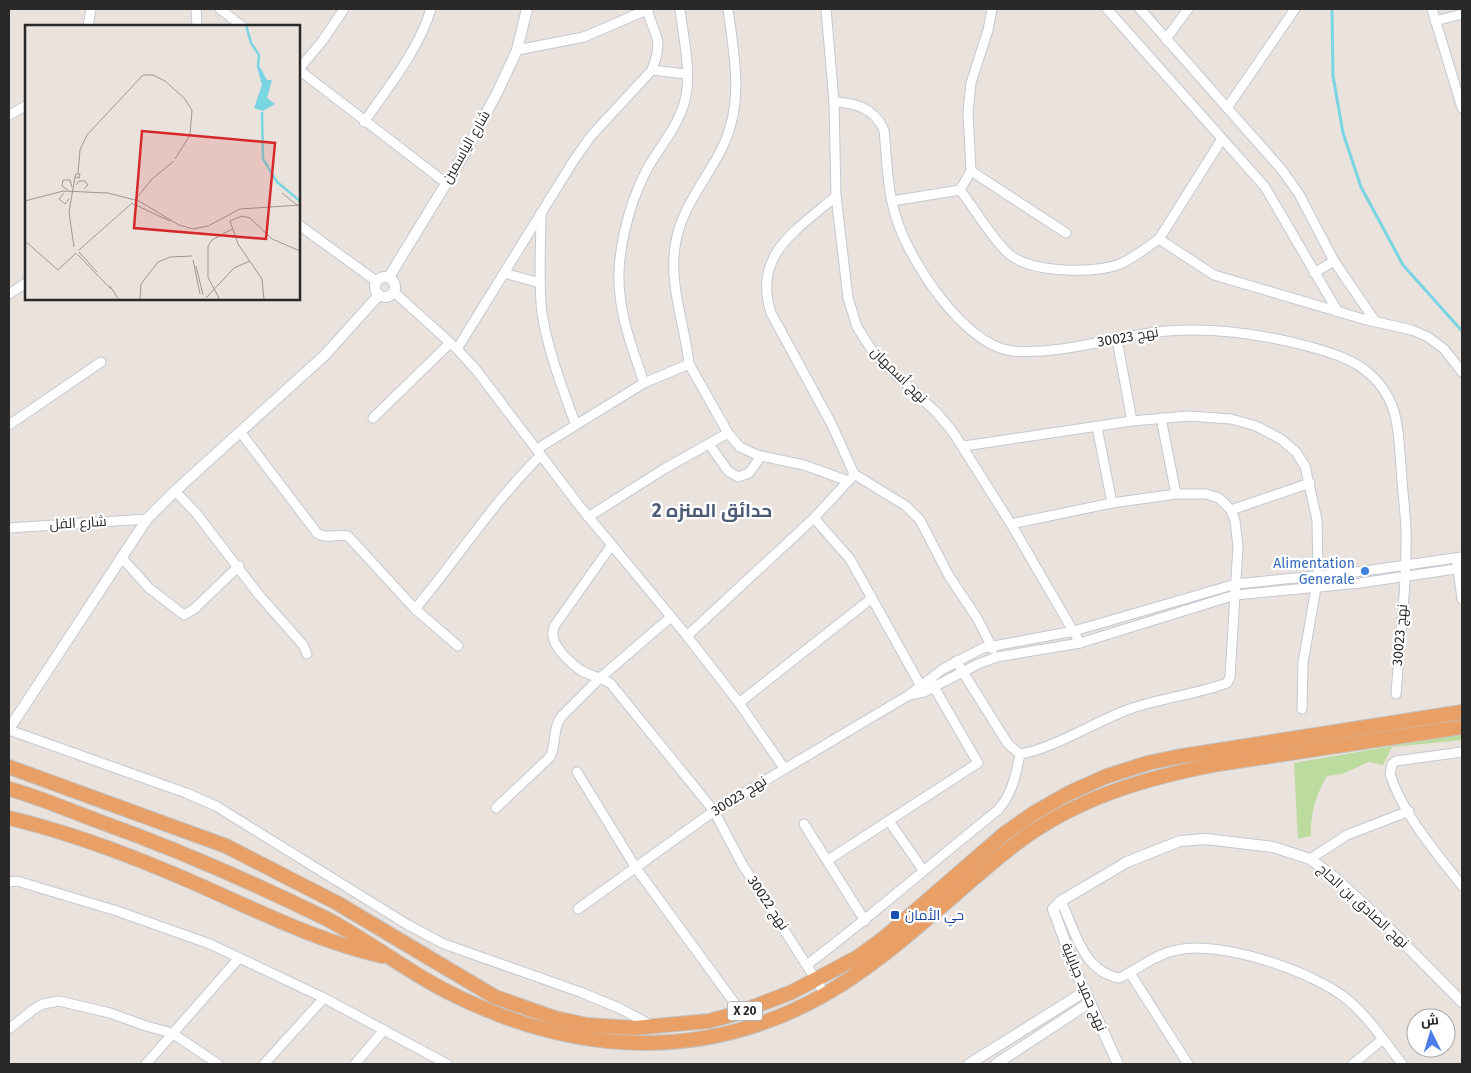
<svg xmlns="http://www.w3.org/2000/svg" width="1471" height="1073" font-family="'Fira Sans',Cairo,sans-serif">
	<style>
		.green { fill: #bcdb9e }
		.lines { fill: none; stroke-linecap: round; stroke-linejoin: round }
		.stream { stroke: #7ad5e2; stroke-width: 3 }
		.minor-casing { stroke: #c4c9d2; stroke-width: 11 }
		.tertiary-casing { stroke: #c4c9d2; stroke-width: 12 }
		.trunk-casing { stroke: #c3c3c3; stroke-width: 16 }
		.minor { stroke: #fff; stroke-width: 9 }
		.tertiary { stroke: #fff; stroke-width: 10 }
		.trunk { stroke: #e8a067; stroke-width: 14 }
		.shop-dot { fill: #3f7fe0; stroke: #fff; stroke-width: 2 }
		.transit-dot { fill: #1a4fb4; stroke: #fff; stroke-width: 2 }
		.labels { text-anchor: middle; dominant-baseline: central; stroke-width: 4.5; stroke-linejoin: round; paint-order: stroke }
		.shield { fill: #fff; stroke: #696969; stroke-width: 1 }
		.shield-label { font-size: 12px; font-weight: bold; fill: #292929 }
		.street-label { font-size: 14px; fill: #292929; stroke: #fff }
		.shop-label { font-size: 14px; fill: #366cbe; stroke: #fff; text-anchor: end }
		.transit-label { font-size: 14px; fill: #164399; stroke: #fff; text-anchor: start }
		.district-label { font-size: 19px; font-weight: bold; fill: #4e5b75; stroke: #fff }
		.inset-river { fill: none; stroke: #7ad5e2; stroke-width: 2.5 }
		.inset-road { fill: none; stroke: #9d9895; stroke-width: 1 }
		.view { fill: #d62828; fill-opacity: 0.15; stroke: #d62828; stroke-width: 2.5 }
		.inset-edge { fill: none; stroke: #292929; stroke-width: 2.5 }
	</style>
	<rect width="100%" height="100%" fill="#eae2dd"/>
	<!-- green -->
	<path class="green" d="M1462 734V740L1392 747 1383 765 1369 762 1342 774 1327 776C1316 794 1310 815 1311 836L1298 839 1294 763Z"/>
	<g class="lines">
		<!-- stream -->
		<path class="stream" d="M1332 9 1333 76 1343 133 1361 187 1403 265 1462 331"/>
		<!-- minor casing -->
		<g class="minor-casing">
			<g id="minor">
				<path d="M196 9 197 26"/>
				<path d="M220 9 242 26"/>
				<path d="M680 9C683 37 692 72 685 100 678 128 658 148 645 173 628 207 615 258 620 295 623 326 635 355 644 383L689 364 728 433 740 447 757 455 804 465 848 481"/>
				<path d="M826 9 834 102 836 196 848 298 857 327 875 355 937 413 953 432 1011 524 1080 643"/>
				<path d="M992 9 988 30 971 83 968 112 971 171 960 190C976 210 990 237 1009 254 1031 273 1094 274 1120 264 1134 258 1147 247 1159 239L1214 275 1363 319 1412 330 1428 337 1444 349 1462 372"/>
				<path d="M1107 9 1265 187 1338 312"/>
				<path d="M1140 9 1282 170 1299 194 1334 261 1375 321"/>
				<path d="M1432 9 1462 108"/>
				<path d="M1435 21 1462 14"/>
				<path d="M88 26 91 9"/>
				<path d="M1166 39 1188 9"/>
				<path d="M517 50 584 37 649 9"/>
				<path d="M299 69 323 40 344 9"/>
				<path d="M299 70 446 183"/>
				<path d="M652 70 686 74"/>
				<path d="M834 102C856 103 874 108 884 130 887 159 887 189 896 217 908 259 965 347 1013 351 1065 355 1116 335 1167 331 1214 327 1261 334 1307 346 1341 355 1372 365 1389 399 1399 418 1399 445 1401 466 1402 487 1405 508 1406 529 1407 584 1400 639 1396 694"/>
				<path d="M1227 108 1295 9"/>
				<path d="M9 115 26 106"/>
				<path d="M364 122C389 86 418 51 431 9"/>
				<path d="M971 171 1066 233"/>
				<path d="M836 196C797 230 752 254 771 313L832 425 854 474 906 506 920 520 949 576 977 618 993 649"/>
				<path d="M892 201 960 190"/>
				<path d="M541 213C541 246 538 280 542 313 548 351 562 387 575 423"/>
				<path d="M299 225 376 281"/>
				<path d="M1159 239 1222 139"/>
				<path d="M504 273 540 283"/>
				<path d="M1314 273 1334 261"/>
				<path d="M394 292 457 349 477 371 578 504 687 636 739 703"/>
				<path d="M9 294 26 283"/>
				<path d="M1117 340 1132 421"/>
				<path d="M457 349 574 160 591 136 652 70 657 54 658 41 647 10"/>
				<path d="M689 364C685 325 669 286 675 247 680 207 708 179 724 144 744 100 734 55 728 9"/>
				<path d="M373 418 450 343"/>
				<path d="M1161 418 1176 494"/>
				<path d="M9 425 101 362"/>
				<path d="M1097 427 1112 503"/>
				<path d="M241 433 317 533C326 540 337 533 348 536L415 609 458 646"/>
				<path d="M709 444 728 471 738 477 749 473 761 456"/>
				<path d="M964 446 1132 421 1188 416 1231 419 1256 426 1281 439 1296 452 1305 466 1317 520 1318 576 1303 663 1302 709"/>
				<path d="M537 449 644 383"/>
				<path d="M175 491 196 513 259 595 303 645 307 654"/>
				<path d="M1231 510 1310 483"/>
				<path d="M588 517 664 469 728 433"/>
				<path d="M814 518 850 559 922 688"/>
				<path d="M9 528 147 519"/>
				<path d="M611 546 555 625C546 641 567 660 579 669 589 676 601 677 611 684L714 811 742 864 825 994"/>
				<path d="M121 557 149 588 184 615 194 609 239 566"/>
				<path d="M1457 563 1462 599"/>
				<path d="M415 609C458 558 493 502 541 455"/>
				<path d="M687 636 814 518 851 478"/>
				<path d="M956 661 1008 744 1020 754C1052 749 1095 722 1127 710 1159 698 1194 695 1227 683L1230 677 1238 546 1235 521 1231 510 1219 498 1206 494H1176L1112 503 1011 524"/>
				<path d="M909 695 924 692 978 664 997 657 1080 643 1235 595 1360 583 1462 568"/>
				<path d="M9 730 186 793 216 806 408 925 444 944 580 992 619 1008 653 1026"/>
				<path d="M1462 752 1396 761 1392 764 1390 774C1403 815 1436 852 1462 886"/>
				<path d="M784 768 739 703 872 598"/>
				<path d="M577 772 636 868 741 1012"/>
				<path d="M496 808 550 757C557 743 552 728 562 716L601 677 671 617"/>
				<path d="M889 821 923 870"/>
				<path d="M804 824 865 921"/>
				<path d="M1310 859 1347 835 1409 811"/>
				<path d="M828 860 978 763 931 682"/>
				<path d="M9 882 17 881 117 911 210 944 324 998 447 1064"/>
				<path d="M1061 901C1075 931 1083 971 1119 978 1139 969 1155 954 1177 950 1221 940 1315 972 1348 1000 1369 1018 1385 1042 1402 1064"/>
				<path d="M578 909 714 811 909 695 943 669 983 648 1074 631 1236 584 1365 571 1462 557"/>
				<path d="M808 964C873 915 934 861 998 810 1012 794 1016 775 1020 754"/>
				<path d="M1130 973 1188 1064"/>
				<path d="M9 1029 34 1009 43 1004 59 1001 110 1013 146 1026 172 1033 218 1064"/>
				<path d="M146 1064 239 958"/>
				<path d="M264 1064 324 998"/>
				<path d="M355 1064 384 1030"/>
				<path d="M1353 1064 1383 1039"/>
			</g>
		</g>
		<!-- tertiary casing -->
		<g class="tertiary-casing">
			<g id="tertiary">
				<circle cx="385" cy="287" r="10"/>
				<path d="M389 277 466 151 498 91 517 50 527 9"/>
				<path d="M9 729 147 519 175 491 325 355 379 295"/>
				<path d="M969 1064 1084 992"/>
				<path d="M996 1064 1089 1003"/>
				<path d="M1118 1064 1077 974 1053 909 1061 901 1127 862 1180 841 1206 839 1273 847 1310 859 1333 876 1377 916 1462 1002"/>
			</g>
		</g>
		<!-- trunk casing -->
		<g class="trunk-casing">
			<g id="trunk">
				<path d="M9 767 226 846 337 903 495 997 555 1018 587 1025 634 1028 709 1021 735 1014 792 992 858 957 884 938 1004 834 1034 813 1069 793 1107 776 1148 763 1176 757 1462 712"/>
				<path d="M9 789C39 797 68 810 98 821 176 849 252 882 327 919 369 941 406 971 448 992 570 1054 700 1064 822 996 893 956 949 896 1013 846 1073 799 1144 778 1218 764L1462 727"/>
				<path d="M9 818C64 831 119 851 171 873 241 902 308 939 382 956"/>
			</g>
		</g>
		<!-- minor -->
		<use href="#minor" class="minor"/>
		<!-- tertiary -->
		<use href="#tertiary" class="tertiary"/>
		<!-- trunk -->
		<use href="#trunk" class="trunk"/>
	</g>
	<!-- markers -->
	<circle class="shop-dot" cx="1365" cy="571" r="5"/>
	<rect class="transit-dot" x="890" y="910" width="10" height="10" rx="2.5"/>
	<g class="labels">
		<!-- shield labels -->
		<rect class="shield" x="727.5" y="1001.5" width="35" height="19" rx="4"/>
		<g class="shield-label">
			<text x="745" y="1011">X 20</text>
		</g>
		<!-- street labels -->
		<g class="street-label">
			<text transform="translate(466 147) rotate(-60)">شارع الياسمين</text>
			<text transform="translate(1128 337) rotate(-10)">نهج 30023</text>
			<text transform="translate(899 375) rotate(45)">نهج أسمهان</text>
			<text transform="translate(78 523) rotate(-3)">شارع الفل</text>
			<text transform="translate(1400 635) rotate(-85)">نهج 30023</text>
			<text transform="translate(739 796) rotate(-32)">نهج 30023</text>
			<text transform="translate(768 903) rotate(56)">نهج 30022</text>
			<text transform="translate(1363 906) rotate(42)">نهج الصادق بن الحاج</text>
			<text transform="translate(1084 987) rotate(67)">نهج حميد جبايلية</text>
		</g>
		<!-- shop labels -->
		<g class="shop-label">
			<text x="1355" y="563">Alimentation<tspan x="1355" dy="16">Generale</tspan></text>
		</g>
		<!-- transit labels -->
		<g class="transit-label">
			<text x="905" y="915">حي الأمان</text>
		</g>
		<!-- district labels -->
		<g class="district-label">
			<text x="712" y="510">حدائق المنزه 2</text>
		</g>
	</g>
	<!-- overview -->
	<g transform="translate(25 25)">
		<rect width="275" height="275" fill="#eae2dd"/>
		<path d="M232 42H235L242 55H247L242 73 250 79 238 86 229 83 237 60Z" fill="#7ad5e2"/>
		<path class="inset-river" d="M221 0 226 18 234 30 233 42M237 87 238 134 252 157 275 176"/>
		<path class="inset-road" d="M53 148 55 125 62 110 118 50H128L140 56 159 73 167 85 165 110 150 134M51 149H55L54 153 50 152ZM51 160 54 156H60L63 160 59 164M43 165 37 161 38 155H45L47 162M39 168 34 174 40 179 44 174M257 168 272 180M110 175 127 154 149 136M0 176 38 166 83 168 114 176 154 200 168 204 183 201 215 184 275 180M106 178 145 196M0 216 33 245 51 228M49 222 44 187 50 152M54 225 106 179M54 227 72 247M52 229 86 264M168 235 175 269M171 241 178 270M85 261 94 275M181 273 209 243 225 236M115 275 116 259 133 237 145 232 167 231M195 275 183 252V221L187 215 207 204M239 275 237 254 213 219 205 196 217 191 225 193 247 214 275 226"/>
		<path class="view" d="M117 106 250 118 241 214 109 203Z"/>
		<rect width="275" height="275" class="inset-edge"/>
	</g>
	<!-- border -->
	<rect width="1471" height="1073" fill="none" stroke="#292929" stroke-width="20"/>
	<!-- north arrow -->
	<g transform="translate(1431 1033) rotate(355)"><circle r="24" fill="#ffffff" stroke="#a9a9a9"/>
	<path d="M0-4L9 19L0 12L-9 19Z" fill="#4c7fe7"/>
	<text y="-8" font-size="14" font-weight="bold" text-anchor="middle" fill="#292929">ش</text>
	</g>
</svg>
